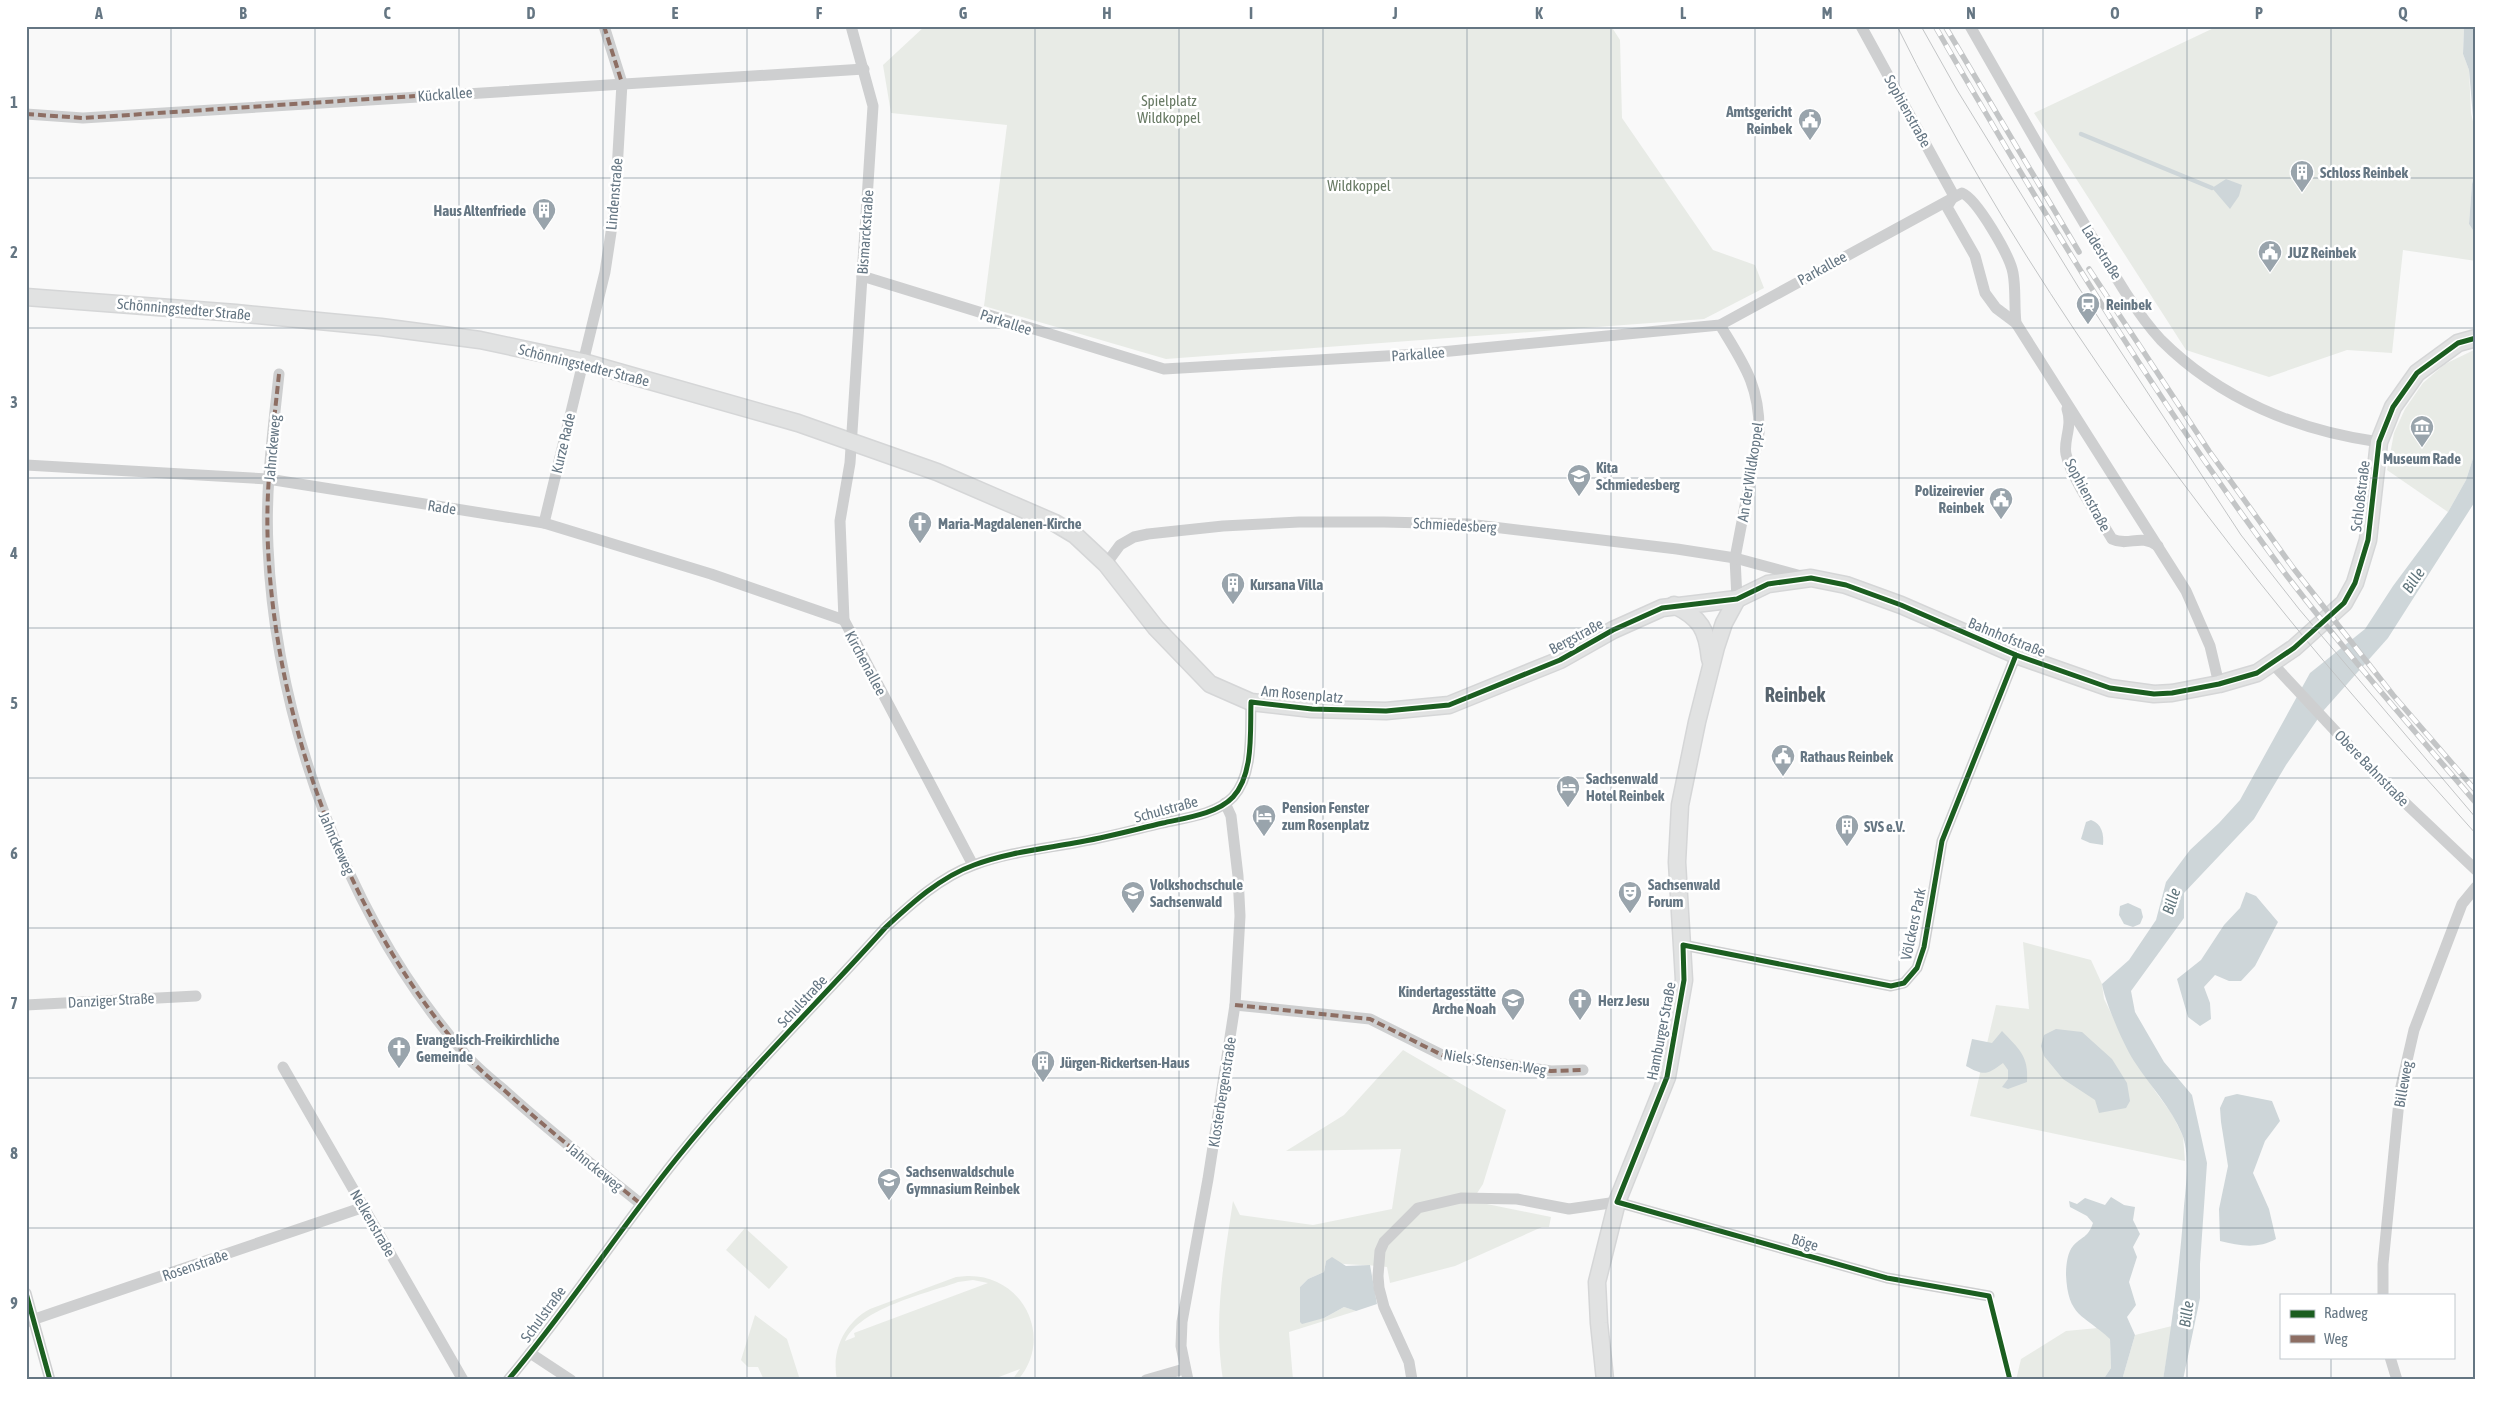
<svg xmlns="http://www.w3.org/2000/svg" width="2502" height="1406" font-family="'Asap Condensed',sans-serif">
	<style>
		.green { fill: #e8ebe6; fill-rule: evenodd }
		.water { fill: #ced6d9 }
		.lines { fill: none; stroke-linecap: round; stroke-linejoin: round }
		.stream { stroke: #ced6d9; stroke-width: 4.5 }
		.secondary-casing { stroke: #d5d6d7; stroke-width: 19 }
		.minor { stroke: #cecfd0; stroke-width: 11 }
		.secondary { stroke: #e1e2e2; stroke-width: 16 }
		.tram { stroke: #c3c5c6; stroke-width: 1 }
		.rail-casing { stroke: #c3c5c6; stroke-width: 5.5 }
		.rail { stroke: #fff; stroke-width: 4; stroke-dasharray: 11; stroke-linecap: butt }
		.quiet { stroke: #8d6e63; stroke-width: 4; stroke-dasharray: 8 4; stroke-linecap: butt }
		.cycleway-casing { stroke: #fff; stroke-width: 8 }
		.cycleway { stroke: #1b5e20; stroke-width: 5 }
		.grid { fill: none; stroke: #657683; stroke-width: 1; stroke-opacity: 0.55 }
		.labels { text-anchor: middle; dominant-baseline: central; stroke-width: 5; stroke-linejoin: round; paint-order: stroke }
		.street-label { font-size: 15px; fill: #657683; stroke: #fff }
		.park-label { font-size: 15px; fill: #687a64; stroke: #fff }
		.poi-label { font-size: 15px; font-weight: bold; fill: #657683; stroke: #fff; text-anchor: start }
		.water-label { font-size: 16px; font-style: italic; fill: #60757c; stroke: #fff }
		.district-label { font-size: 20px; font-weight: bold; fill: #57646e; stroke: #fff }
		.neatline { fill: none; stroke: #657683; stroke-width: 2 }
		.grid-label { font-size: 16px; text-anchor: middle; font-weight: bold; fill: #657683 }
	</style>
	<rect width="100%" height="100%" fill="#f9f9f9"/>
	<!-- green -->
	<g class="green">
		<path d="M925 26H1611L1620 40 1622 118 1713 250 1755 265 1764 288 1704 319 1166 359 984 306 1007 125 891 113 883 65Z"/>
		<path d="M2218 26H2464L2463 54 2469 70 2471 113 2475 130 2476 168 2472 184 2469 224 2476 235V261L2403 250 2392 353 2347 350 2269 377 2186 350 2034 113Z"/>
		<path d="M2476 349V449L2466 480 2448 512 2387 470 2394 433 2405 409 2423 383 2445 364Z"/>
		<path d="M2023 942 2091 960 2102 984 2104 999 2117 1025 2155 1091 2172 1114 2183 1136 2185 1161 1970 1116 1996 1005 2029 1009Z"/>
		<path d="M1403 1050 1506 1110 1483 1184 1472 1201 1551 1217 1549 1227H1542L1455 1266 1390 1283 1387 1267C1366 1264 1347 1266 1326 1261L1324 1272 1308 1279 1300 1287V1322L1324 1318 1344 1307 1356 1311 1289 1332 1293 1380H1223C1213 1319 1224 1261 1233 1201L1240 1215 1313 1225 1392 1209 1401 1149 1286 1151 1344 1115Z"/>
		<path d="M745 1228 788 1267 769 1289 726 1250Z"/>
		<path d="M967 1276C1022 1274 1055 1337 1018 1380H1012L1020 1369 991 1380H837C831 1351 844 1323 870 1309L956 1277ZM973 1280 988 1283 854 1333 855 1337 845 1341C860 1308 925 1294 958 1282Z"/>
		<path d="M755 1315 787 1339 800 1380H764L758 1367H748L741 1360Z"/>
		<path d="M2172 1326 2163 1380H2122L2135 1335Z"/>
		<path d="M2098 1328 2110 1338 2111 1368 2103 1380H2016L2021 1359 2066 1331Z"/>
	</g>
	<!-- water -->
	<g class="water">
		<path d="M2464 26H2476V152L2469 70 2463 54Z"/>
		<path d="M2476 168V235L2469 224 2472 184Z"/>
		<path d="M2226 179 2242 185 2239 196 2230 209 2212 188Z"/>
		<path d="M2476 449V500L2388 638 2324 710 2286 765 2254 819 2184 893V918L2131 991 2135 1012 2164 1062 2192 1095 2207 1163 2200 1264V1298L2183 1380H2163C2172 1322 2180 1265 2184 1206 2186 1186 2190 1153 2182 1134 2171 1107 2150 1086 2134 1061 2124 1046 2105 1002 2102 984L2129 960 2156 920 2166 882 2190 850 2219 823 2240 800 2310 673 2365 629 2393 586 2448 512 2466 480Z"/>
		<path d="M2091 820C2102 824 2104 834 2103 845L2090 843 2081 839 2086 822Z"/>
		<path d="M2246 892 2256 896 2278 922 2255 966 2241 981H2229L2215 975 2204 987 2210 1003 2211 1019 2200 1026 2188 1017 2177 979 2201 960 2224 925 2240 908Z"/>
		<path d="M2128 903 2141 909 2143 917 2140 924 2133 927 2124 924 2119 915 2120 906Z"/>
		<path d="M2056 1029 2082 1032 2112 1059 2127 1083 2130 1101 2126 1108 2099 1113 2095 1100 2063 1079 2044 1056 2041 1046 2044 1035Z"/>
		<path d="M2002 1031C2019 1049 2029 1056 2027 1082L2008 1089 2002 1087 2008 1079V1070L2003 1063C1987 1075 1984 1076 1966 1066L1972 1039 1992 1043Z"/>
		<path d="M2237 1094 2272 1101 2280 1121 2265 1141 2253 1173 2269 1209 2276 1239C2258 1249 2240 1246 2220 1241L2219 1209 2228 1166 2221 1122 2220 1108 2225 1097Z"/>
		<path d="M2111 1197 2124 1205 2135 1207 2133 1220 2140 1234 2133 1247 2137 1257 2129 1282 2136 1305 2127 1317 2135 1335 2122 1380H2103L2111 1368 2110 1339C2083 1314 2068 1317 2066 1275 2066 1267 2067 1253 2073 1246 2082 1236 2088 1238 2093 1223L2087 1216 2070 1207 2069 1201 2077 1204 2085 1198 2105 1205Z"/>
		<path d="M1332 1257 1346 1266 1370 1265 1377 1304 1356 1311 1344 1307 1324 1318 1302 1324 1300 1322V1287L1308 1279 1324 1272 1326 1261Z"/>
	</g>
	<g class="lines">
		<!-- stream -->
		<path class="stream" d="M2081 134 2212 188"/>
		<!-- secondary casing -->
		<g class="secondary-casing">
			<g id="secondary">
				<path d="M26 297 236 313 381 327 480 340 583 362 798 423 937 472 1055 523 1075 535 1106 564 1156 628 1210 684 1251 702 1312 709 1386 711 1449 705 1560 660 1613 630 1662 608 1737 599 1768 584 1811 578 1846 585 1901 605 2016 655 2110 688 2154 694 2172 693 2219 684 2257 673 2294 648 2344 603 2355 583 2368 540 2379 442 2393 407 2417 373 2458 343 2476 338"/>
				<path d="M1674 605C1701 618 1707 630 1710 659"/>
				<path d="M1605 1380 1599 1323 1597 1282 1617 1202 1667 1077 1684 980 1677 862 1680 805 1697 722 1716 647 1724 623 1737 599"/>
			</g>
		</g>
		<!-- minor -->
		<g class="minor">
			<path d="M851 26 873 106 850 463 840 521 844 620 973 865"/>
			<path d="M1861 26 1954 196"/>
			<path d="M1970 26C2006 89 2041 151 2078 213 2101 251 2131 308 2161 340 2220 399 2298 431 2379 442"/>
			<path d="M26 114 83 118 864 69"/>
			<path d="M1953 197 1947 207 1975 256 1985 293 1996 308 2016 323"/>
			<path d="M862 276 1164 369 1420 354 1720 325 1962 193C1977 199 2010 256 2013 273 2016 289 2014 306 2016 323L2186 591 2210 646 2219 684"/>
			<path d="M1720 325C1743 363 1760 385 1759 433L1735 558 1737 599"/>
			<path d="M279 374C273 432 265 489 268 547 276 724 348 920 465 1054 476 1067 491 1079 504 1090 548 1130 595 1167 641 1204"/>
			<path d="M2067 409C2073 427 2063 440 2066 454 2071 478 2099 517 2112 539 2129 547 2140 533 2158 546"/>
			<path d="M26 465 268 479 544 523 711 574 844 620"/>
			<path d="M544 523 605 272 615 206 622 83 604 26"/>
			<path d="M1106 564 1120 545 1134 537 1148 534 1223 526 1299 522H1384L1468 524 1677 549 1735 558 1805 577"/>
			<path d="M2272 663 2381 780 2476 870"/>
			<path d="M1683 945 1891 986 1904 983 1917 968 1924 947 1942 841 2016 655"/>
			<path d="M26 1005 196 996"/>
			<path d="M1235 1005 1370 1019 1442 1055 1551 1071 1583 1070"/>
			<path d="M283 1067 463 1380"/>
			<path d="M26 1293 50 1380"/>
			<path d="M2383 1295V1264L2400 1091 2414 1030 2462 904 2476 887"/>
			<path d="M26 1322 364 1207"/>
			<path d="M530 1353 571 1380"/>
			<path d="M2390 1357 2397 1380"/>
			<path d="M508 1380C568 1309 619 1230 677 1158 742 1077 816 1005 885 928 911 904 940 877 974 865 1006 853 1041 849 1074 843 1104 838 1133 830 1163 823 1185 818 1217 814 1233 797 1254 774 1250 731 1251 702"/>
			<path d="M1146 1380 1184 1369"/>
			<path d="M1188 1380 1181 1346 1182 1322 1208 1179 1235 1005 1240 916 1238 876 1231 816 1225 803"/>
			<path d="M1412 1380 1409 1362 1384 1307 1379 1288 1378 1276 1380 1251 1384 1242 1418 1208 1461 1198 1517 1199 1569 1209 1617 1202 1887 1278 1989 1296"/>
		</g>
		<!-- secondary -->
		<use href="#secondary" class="secondary"/>
		<!-- tram -->
		<g class="tram">
			<path d="M1897 26C2000 234 2139 434 2285 614 2346 690 2411 761 2476 834"/>
			<path d="M1921 26 1957 90 2079 288 2241 535 2299 609 2476 818"/>
		</g>
		<!-- rail casing -->
		<g class="rail-casing">
			<g id="rail">
				<path d="M1935 26C2044 215 2157 402 2287 576 2347 654 2412 728 2476 803"/>
				<path d="M1945 26 2079 252"/>
				<path d="M2089 269 2209 451 2294 569 2393 695 2476 791"/>
			</g>
		</g>
		<!-- rail -->
		<use href="#rail" class="rail"/>
		<!-- quiet -->
		<g class="quiet">
			<path d="M604 26 622 83"/>
			<path d="M26 114 83 118 415 96"/>
			<path d="M279 374C273 432 265 489 268 547 276 724 348 920 465 1054 476 1067 491 1079 504 1090 548 1130 595 1167 641 1204"/>
			<path d="M1235 1005 1370 1019 1442 1055 1551 1071 1583 1070"/>
		</g>
		<!-- cycleway casing -->
		<g class="cycleway-casing">
			<g id="cycleway">
				<path d="M26 1293 50 1380"/>
				<path d="M508 1380C568 1309 619 1230 677 1158 742 1077 816 1005 885 928 911 904 940 877 974 865 1006 853 1041 849 1074 843 1104 838 1133 830 1163 823 1185 818 1217 814 1233 797 1254 774 1250 731 1251 702L1312 709 1386 711 1449 705 1560 660 1613 630 1662 608 1737 599 1768 584 1811 578 1846 585 1901 605 2016 655 2110 688 2154 694 2172 693 2219 684 2257 673 2294 648 2344 603 2355 583 2368 540 2379 442 2393 407 2417 373 2458 343 2476 338"/>
				<path d="M2010 1380 1989 1296 1887 1278 1617 1202 1667 1077 1684 980 1683 945 1891 986 1904 983 1917 968 1924 947 1942 841 2016 655"/>
			</g>
		</g>
		<!-- cycleway -->
		<use href="#cycleway" class="cycleway"/>
	</g>
	<!-- grid -->
	<path class="grid" d="M171 26V1380M315 26V1380M459 26V1380M603 26V1380M747 26V1380M891 26V1380M1035 26V1380M1179 26V1380M1323 26V1380M1467 26V1380M1611 26V1380M1755 26V1380M1899 26V1380M2043 26V1380M2187 26V1380M2331 26V1295M26 178H2476M26 328H2476M26 478H2476M26 628H2476M26 778H2476M26 928H2476M26 1078H2476M26 1228H2476M2331 1357V1380"/>
	<!-- icons -->
	<defs>
		<g id="civic-pin" transform="scale(1.25)"><path d="M0 17L-7.5 6A9.5 9.5 0 1 1 7.5 6Z" fill="#99a4ac" stroke="#fff"/><path d="M-.6-6.5H3V-4.5H.6V-3L4-1V1h2V6H-6V1h2V-1L-.6-3ZM-1.2 2.5V6h2.4V2.5Z" fill="#fff"/></g>
		<g id="building-pin" transform="scale(1.25)"><path d="M0 17L-7.5 6A9.5 9.5 0 1 1 7.5 6Z" fill="#99a4ac" stroke="#fff"/><path d="M-4-6H4V6H1V3H-1V6H-4ZM-2.5-4.3h1.7v1.8h-1.7ZM.8-4.3h1.7v1.8H.8ZM-2.5-1h1.7V.8h-1.7ZM.8-1h1.7V.8H.8Z" fill="#fff"/></g>
		<g id="station-pin" transform="scale(1.25)"><path d="M0 17L-7.5 6A9.5 9.5 0 1 1 7.5 6Z" fill="#99a4ac" stroke="#fff"/><path d="M-3-6H3Q5-6 5-4V2Q5 4 3 4L4.5 6H3L1.5 4h-3L-3 6H-4.5L-3 4Q-5 4-5 2V-4Q-5-6-3-6ZM-3.5-4v3h7v-3ZM-3.5 1v1.5H-2V1ZM2 1v1.5H3.5V1Z" fill="#fff"/></g>
		<g id="museum-pin" transform="scale(1.25)"><path d="M0 17L-7.5 6A9.5 9.5 0 1 1 7.5 6Z" fill="#99a4ac" stroke="#fff"/><path d="M0-6L6-3V-2H-6V-3ZM-5-1h2V3h-2ZM-1-1h2V3h-2ZM3-1h2V3H3ZM-6 4H6V6H-6Z" fill="#fff"/></g>
		<g id="school-pin" transform="scale(1.25)"><path d="M0 17L-7.5 6A9.5 9.5 0 1 1 7.5 6Z" fill="#99a4ac" stroke="#fff"/><path d="M0-5L7-2L0 1L-7-2ZM-4 1L0 2.5L4 1V4Q0 6-4 4Z" fill="#fff"/></g>
		<g id="church-pin" transform="scale(1.25)"><path d="M0 17L-7.5 6A9.5 9.5 0 1 1 7.5 6Z" fill="#99a4ac" stroke="#fff"/><path d="M-1.2-6h2.4v3.5h3.3v2.4h-3.3V6h-2.4V-.1h-3.3v-2.4h3.3Z" fill="#fff"/></g>
		<g id="hotel-pin" transform="scale(1.25)"><path d="M0 17L-7.5 6A9.5 9.5 0 1 1 7.5 6Z" fill="#99a4ac" stroke="#fff"/><path d="M-6-4.5h1.5V1H6V5H4.5V3h-9V5H-6ZM-4 0a1.8 1.8 0 1 1 3.6 0ZM.5 0V-2.5h3Q6-2.5 6 0Z" fill="#fff"/></g>
		<g id="university-pin" transform="scale(1.25)"><path d="M0 17L-7.5 6A9.5 9.5 0 1 1 7.5 6Z" fill="#99a4ac" stroke="#fff"/><path d="M0-5L7-2L0 1L-7-2ZM-4 1L0 2.5L4 1V4Q0 6-4 4Z" fill="#fff"/></g>
		<g id="theatre-pin" transform="scale(1.25)"><path d="M0 17L-7.5 6A9.5 9.5 0 1 1 7.5 6Z" fill="#99a4ac" stroke="#fff"/><path d="M-5-5.5Q0-4 5-5.5V0Q5 5 0 6Q-5 5-5 0ZM-3.3-2.5H-1v1.5H-3.3ZM1-2.5H3.3v1.5H1ZM-2.8 1Q0 5.5 2.8 1Z" fill="#fff"/></g>
	</defs>
	<g fill-rule="evenodd">
		<use href="#civic-pin" x="1810" y="120"/>
		<use href="#building-pin" x="2302" y="172"/>
		<use href="#building-pin" x="544" y="210"/>
		<use href="#civic-pin" x="2270" y="252"/>
		<use href="#station-pin" x="2088" y="304"/>
		<use href="#museum-pin" x="2422" y="427"/>
		<use href="#school-pin" x="1579" y="476"/>
		<use href="#civic-pin" x="2001" y="499"/>
		<use href="#church-pin" x="920" y="523"/>
		<use href="#building-pin" x="1233" y="584"/>
		<use href="#civic-pin" x="1783" y="756"/>
		<use href="#hotel-pin" x="1568" y="787"/>
		<use href="#hotel-pin" x="1264" y="816"/>
		<use href="#building-pin" x="1847" y="826"/>
		<use href="#university-pin" x="1133" y="893"/>
		<use href="#theatre-pin" x="1630" y="893"/>
		<use href="#school-pin" x="1513" y="1000"/>
		<use href="#church-pin" x="1580" y="1000"/>
		<use href="#church-pin" x="399" y="1048"/>
		<use href="#building-pin" x="1043" y="1062"/>
		<use href="#school-pin" x="889" y="1180"/>
	</g>
	<g class="labels">
		<!-- street labels -->
		<g class="street-label">
			<text transform="translate(445 94) rotate(-4)">Kückallee</text>
			<text transform="translate(1908 111) rotate(61)">Sophienstraße</text>
			<text transform="translate(614 194) rotate(-85)">Lindenstraße</text>
			<text transform="translate(865 232) rotate(-86)">Bismarckstraße</text>
			<text transform="translate(2102 252) rotate(58)">Ladestraße</text>
			<text transform="translate(1822 268) rotate(-29)">Parkallee</text>
			<text transform="translate(184 309) rotate(5)">Schönningstedter Straße</text>
			<text transform="translate(1006 322) rotate(18)">Parkallee</text>
			<text transform="translate(1418 354) rotate(-4)">Parkallee</text>
			<text transform="translate(584 365) rotate(14)">Schönningstedter Straße</text>
			<text transform="translate(563 443) rotate(-77)">Kurze Rade</text>
			<text transform="translate(272 448) rotate(-85)">Jahnckeweg</text>
			<text transform="translate(1750 472) rotate(-81)">An der Wildkoppel</text>
			<text transform="translate(2088 495) rotate(62)">Sophienstraße</text>
			<text transform="translate(2360 496) rotate(-83)">Schloßstraße</text>
			<text transform="translate(442 507) rotate(9)">Rade</text>
			<text transform="translate(1455 525) rotate(3)">Schmiedesberg</text>
			<text transform="translate(1576 636) rotate(-28)">Bergstraße</text>
			<text transform="translate(2007 637) rotate(22)">Bahnhofstraße</text>
			<text transform="translate(866 663) rotate(62)">Kirchenallee</text>
			<text transform="translate(1302 694) rotate(5)">Am Rosenplatz</text>
			<text transform="translate(2372 768) rotate(46)">Obere Bahnstraße</text>
			<text transform="translate(1166 809) rotate(-15)">Schulstraße</text>
			<text transform="translate(337 843) rotate(66)">Jahnckeweg</text>
			<text transform="translate(1913 924) rotate(-78)">Völckers Park</text>
			<text transform="translate(111 1000) rotate(-3)">Danziger Straße</text>
			<text transform="translate(802 1001) rotate(-47)">Schulstraße</text>
			<text transform="translate(1661 1031) rotate(-79)">Hamburger Straße</text>
			<text transform="translate(1495 1062) rotate(9)">Niels-Stensen-Weg</text>
			<text transform="translate(2403 1084) rotate(-80)">Billeweg</text>
			<text transform="translate(1222 1092) rotate(-81)">Klosterbergenstraße</text>
			<text transform="translate(595 1167) rotate(39)">Jahnckeweg</text>
			<text transform="translate(373 1223) rotate(60)">Nelkenstraße</text>
			<text transform="translate(1805 1242) rotate(16)">Böge</text>
			<text transform="translate(195 1265) rotate(-19)">Rosenstraße</text>
			<text transform="translate(543 1314) rotate(-54)">Schulstraße</text>
		</g>
		<!-- park labels -->
		<g class="park-label">
			<text x="1169" y="100">Spielplatz<tspan x="1169" dy="17">Wildkoppel</tspan></text>
			<text x="1359" y="185">Wildkoppel</text>
		</g>
		<!-- poi labels -->
		<g class="poi-label">
			<text x="1792" y="111" text-anchor="end">Amtsgericht<tspan x="1792" dy="17">Reinbek</tspan></text>
			<text x="2320" y="172">Schloss Reinbek</text>
			<text x="526" y="210" text-anchor="end">Haus Altenfriede</text>
			<text x="2288" y="252">JUZ Reinbek</text>
			<text x="2106" y="304">Reinbek</text>
			<text x="2422" y="458" text-anchor="middle">Museum Rade</text>
			<text x="1596" y="467">Kita<tspan x="1596" dy="17">Schmiedesberg</tspan></text>
			<text x="1984" y="490" text-anchor="end">Polizeirevier<tspan x="1984" dy="17">Reinbek</tspan></text>
			<text x="938" y="523">Maria-Magdalenen-Kirche</text>
			<text x="1250" y="584">Kursana Villa</text>
			<text x="1800" y="756">Rathaus Reinbek</text>
			<text x="1586" y="778">Sachsenwald<tspan x="1586" dy="17">Hotel Reinbek</tspan></text>
			<text x="1282" y="807">Pension Fenster<tspan x="1282" dy="17">zum Rosenplatz</tspan></text>
			<text x="1864" y="826">SVS e.V.</text>
			<text x="1150" y="884">Volkshochschule<tspan x="1150" dy="17">Sachsenwald</tspan></text>
			<text x="1648" y="884">Sachsenwald<tspan x="1648" dy="17">Forum</tspan></text>
			<text x="1496" y="991" text-anchor="end">Kindertagesstätte<tspan x="1496" dy="17">Arche Noah</tspan></text>
			<text x="1598" y="1000">Herz Jesu</text>
			<text x="416" y="1039">Evangelisch-Freikirchliche<tspan x="416" dy="17">Gemeinde</tspan></text>
			<text x="1060" y="1062">Jürgen-Rickertsen-Haus</text>
			<text x="906" y="1171">Sachsenwaldschule<tspan x="906" dy="17">Gymnasium Reinbek</tspan></text>
		</g>
		<!-- water labels -->
		<g class="water-label">
			<text transform="translate(2413 580) rotate(-56)">Bille</text>
			<text transform="translate(2171 901) rotate(-72)">Bille</text>
			<text transform="translate(2186 1314) rotate(-82)">Bille</text>
		</g>
		<!-- district labels -->
		<g class="district-label">
			<text x="1795" y="694">Reinbek</text>
		</g>
	</g>
	<!-- border -->
	<rect width="2502" height="1406" fill="none" stroke="#ffffff" stroke-width="55"/>
	<!-- legend -->
	<rect x="2280" y="1294" width="175" height="65" fill="#ffffff" stroke="#c1c8cd"/>
	<rect x="2290" y="1310" width="25" height="8" fill="#1b5e20" stroke="#c1c8cd"/>
	<text x="2324" y="1318" font-size="15" fill="#657683">Radweg</text>
	<rect x="2290" y="1335" width="25" height="8" fill="#8d6e63" stroke="#c1c8cd"/>
	<text x="2324" y="1344" font-size="15" fill="#657683">Weg</text>
	<rect x="28" y="28" width="2446" height="1350" class="neatline"/>
	<g class="grid-label">
		<text x="99" y="19">A</text>
		<text x="243" y="19">B</text>
		<text x="387" y="19">C</text>
		<text x="531" y="19">D</text>
		<text x="675" y="19">E</text>
		<text x="819" y="19">F</text>
		<text x="963" y="19">G</text>
		<text x="1107" y="19">H</text>
		<text x="1251" y="19">I</text>
		<text x="1395" y="19">J</text>
		<text x="1539" y="19">K</text>
		<text x="1683" y="19">L</text>
		<text x="1827" y="19">M</text>
		<text x="1971" y="19">N</text>
		<text x="2115" y="19">O</text>
		<text x="2259" y="19">P</text>
		<text x="2403" y="19">Q</text>
		<text x="14" y="108">1</text>
		<text x="14" y="258">2</text>
		<text x="14" y="408">3</text>
		<text x="14" y="559">4</text>
		<text x="14" y="709">5</text>
		<text x="14" y="859">6</text>
		<text x="14" y="1009">7</text>
		<text x="14" y="1159">8</text>
		<text x="14" y="1309">9</text>
	</g>
</svg>
